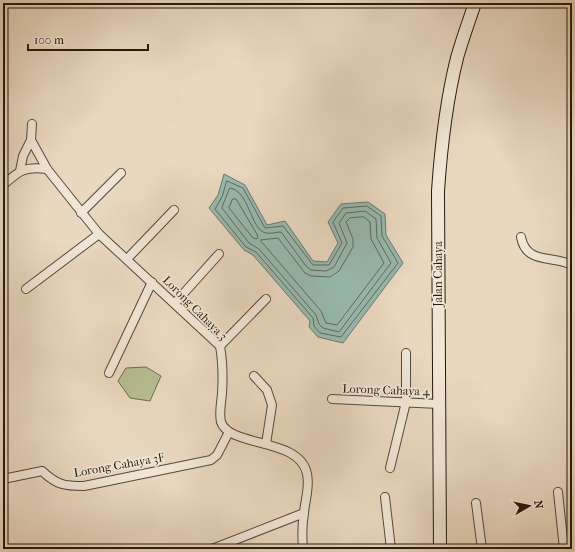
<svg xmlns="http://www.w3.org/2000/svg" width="575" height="552" font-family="'IM FELL French Canon',serif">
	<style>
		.green { fill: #b6bf93; stroke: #6f6c50 }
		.water { fill: #97baaf; stroke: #6b796e }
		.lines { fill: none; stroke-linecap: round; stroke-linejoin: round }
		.shore { stroke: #60695e; stroke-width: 1 }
		.street-casing { stroke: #58483a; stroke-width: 10 }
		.secondary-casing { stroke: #28180d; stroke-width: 14 }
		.street { stroke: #f1e6d6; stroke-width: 8 }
		.secondary { stroke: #f1e6d6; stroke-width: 12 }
		.labels { text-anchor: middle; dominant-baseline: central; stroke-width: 3.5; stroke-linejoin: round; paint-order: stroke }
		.street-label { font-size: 12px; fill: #28180d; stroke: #f1e6d6 }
	</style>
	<rect width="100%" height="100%" fill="#e9d8c0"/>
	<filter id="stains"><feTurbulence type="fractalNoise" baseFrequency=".005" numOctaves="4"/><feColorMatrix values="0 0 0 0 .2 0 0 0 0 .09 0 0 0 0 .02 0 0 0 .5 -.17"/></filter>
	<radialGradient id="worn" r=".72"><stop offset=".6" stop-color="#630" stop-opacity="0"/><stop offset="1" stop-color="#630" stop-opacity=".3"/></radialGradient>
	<!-- green -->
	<path class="green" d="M146 367 161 376 150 401 130 398 118 381 126 368Z"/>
	<!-- water -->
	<path class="water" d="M224 174 245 185 267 225 285 221 313 261 327 262 338 243 328 222 341 204 368 202 385 214 386 235 403 263 343 343 318 337 309 327 310 321 253 255 244 250 209 208 218 195Z"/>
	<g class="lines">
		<!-- shore -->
		<g class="shore">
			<path d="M227 181 243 188 265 228 283 226 313 265H329L342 243 333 222 343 208 367 206 381 216 382 236 398 263 341 337 320 333 314 326 313 318 256 252 246 247 215 209 222 197Z"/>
			<path d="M230 188C250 191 250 230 266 233 271 234 276 232 281 232L306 266 311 270 326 271 334 267 347 243 339 223 346 213 365 211 376 219 377 238 391 263 339 332 323 328 319 324 316 315 259 249 249 243 222 208Z"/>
			<path d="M233 199H236L258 236 257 239 253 238 229 208Z"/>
			<path d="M364 217 370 222 371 239 384 263 337 325 326 323 321 311 260 240 278 238 305 273 311 276 330 277 339 271 353 247V239L346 222 350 218Z"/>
		</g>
		<!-- street casing -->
		<g class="street-casing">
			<g id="street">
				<path d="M32 124 31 140 47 169 99 234 220 346C223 363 223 378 222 394 221 403 219 413 221 422 230 448 300 437 307 474 310 487 305 500 304 513 302 525 302 537 303 549"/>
				<path d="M20 171 23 156 31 140"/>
				<path d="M3 185C19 171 24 166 47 169"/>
				<path d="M81 213 121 173"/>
				<path d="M521 237C526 265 554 255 572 265"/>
				<path d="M127 259 174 210"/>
				<path d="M26 289 99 234"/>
				<path d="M175 303 219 254"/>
				<path d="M220 346 266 299"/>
				<path d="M109 373 152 282"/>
				<path d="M254 376 267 390 272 405 266 444"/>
				<path d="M332 399 439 404"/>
				<path d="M390 468 406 402V353"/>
				<path d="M3 479 42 471C57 485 64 486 84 486L211 460 217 455 229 432"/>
				<path d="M558 492 564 549"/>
				<path d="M385 497 391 549"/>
				<path d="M476 503 482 549"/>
				<path d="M212 549 304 513"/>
			</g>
		</g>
		<!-- secondary casing -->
		<g class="secondary-casing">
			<path id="secondary" d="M440 549 438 191C441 147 446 102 457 58 462 40 469 21 475 3"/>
		</g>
		<!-- street -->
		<use href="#street" class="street"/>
		<!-- secondary -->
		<use href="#secondary" class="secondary"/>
	</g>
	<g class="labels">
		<!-- street labels -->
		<g class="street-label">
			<text transform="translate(438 274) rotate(-90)">Jalan Cahaya</text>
			<text transform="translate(195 308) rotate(45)">Lorong Cahaya 3</text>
			<text transform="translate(386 390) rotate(2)">Lorong Cahaya 4</text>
			<text transform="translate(119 465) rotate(-10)">Lorong Cahaya 3F</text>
		</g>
	</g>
	<!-- margin -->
	<rect width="575" height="552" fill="none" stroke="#e9d8c0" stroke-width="16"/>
	<rect x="4" y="4" width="567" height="544" fill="none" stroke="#28180d" stroke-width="2"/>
	<rect x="8" y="8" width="559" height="536" fill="none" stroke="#28180d"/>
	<!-- north arrow -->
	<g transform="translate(529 506) rotate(81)" stroke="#f1e6d6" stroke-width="3" paint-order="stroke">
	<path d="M0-3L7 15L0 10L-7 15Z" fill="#28180d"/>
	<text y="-6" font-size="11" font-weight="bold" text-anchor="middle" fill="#28180d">N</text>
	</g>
	<!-- scale -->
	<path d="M28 44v6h120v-6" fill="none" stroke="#28180d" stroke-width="2"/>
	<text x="34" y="44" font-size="12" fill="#28180d" stroke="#f1e6d6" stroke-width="3" paint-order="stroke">100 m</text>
	<rect width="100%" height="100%" filter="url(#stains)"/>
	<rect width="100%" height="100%" fill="url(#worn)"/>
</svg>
